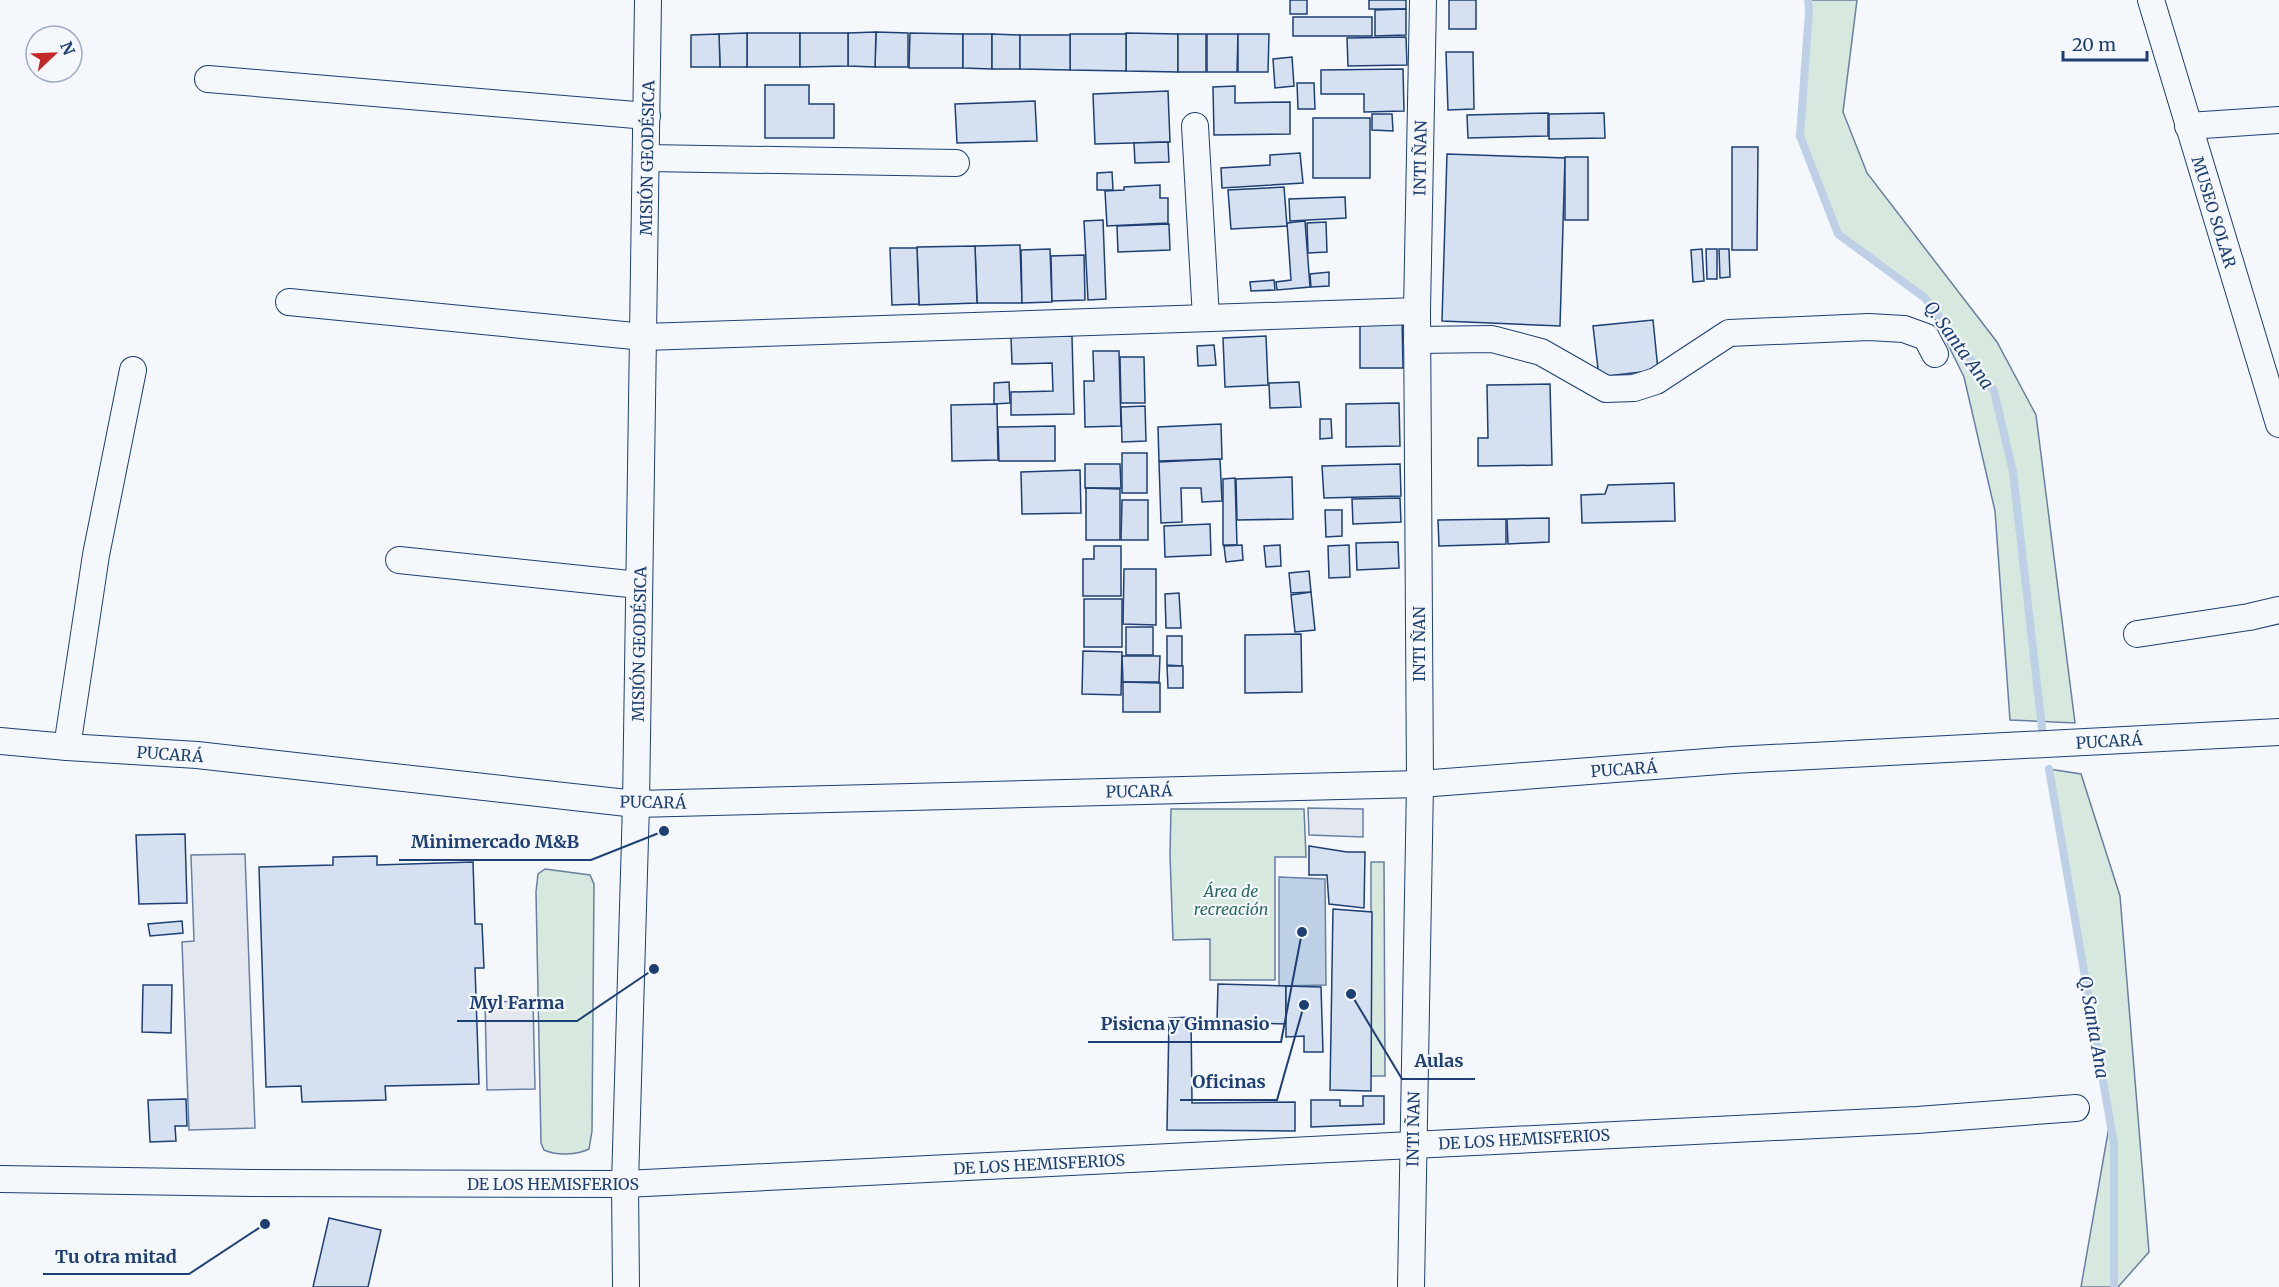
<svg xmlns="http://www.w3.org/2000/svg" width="2279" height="1287" font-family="Merriweather,serif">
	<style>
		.green { fill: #d7e8df; stroke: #687fa3; stroke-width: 1.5 }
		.parking { fill: #e3e8f0; stroke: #687fa3; stroke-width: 1.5 }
		.water { fill: #bed0e5; stroke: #687fa3; stroke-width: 1.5 }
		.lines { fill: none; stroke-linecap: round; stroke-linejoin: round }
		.stream { stroke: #bed0e5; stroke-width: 8 }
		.building { fill: #d5e0f0; stroke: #1d3f73; stroke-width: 1.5 }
		.street-casing { stroke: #1d3f73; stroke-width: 28 }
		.street { stroke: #f4f7fb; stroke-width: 26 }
		.labels { text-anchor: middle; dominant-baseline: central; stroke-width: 4.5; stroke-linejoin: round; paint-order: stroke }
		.street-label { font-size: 16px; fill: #1d3f73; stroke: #f4f7fb }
		.park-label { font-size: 16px; font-style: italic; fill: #2c6c60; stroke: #f4f7fb }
		.water-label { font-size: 18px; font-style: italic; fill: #1d3f73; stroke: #f4f7fb }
		.leader { fill: none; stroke: #1d3f73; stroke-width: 2 }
		.callout-dot { fill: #1d3f73; stroke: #f4f7fb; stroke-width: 2 }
		.callout-label { font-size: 18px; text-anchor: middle; font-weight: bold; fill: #1d3f73; stroke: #f4f7fb; stroke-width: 4.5; stroke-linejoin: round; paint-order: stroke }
	</style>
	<rect width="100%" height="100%" fill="#f4f7fb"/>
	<!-- green -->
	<g class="green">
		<path d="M1808 0H1857L1843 112 1867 173 1997 342 2036 415 2075 723 2010 720 1995 511 1964 377 1925 298 1838 234 1800 136 1809 11Z"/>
		<path d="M2049 769 2081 774 2120 896 2149 1252 2118 1287H2081L2110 1121Z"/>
		<path d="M1171 809H1304L1306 857H1275V980H1210V939L1173 940 1170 855Z"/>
		<path d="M1371 862H1384L1385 1076H1371Z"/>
		<path d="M545 869 590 875 594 884 592 1131 589 1149C577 1155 557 1156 544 1150L541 1143 536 892 538 874Z"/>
	</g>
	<!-- parking -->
	<g class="parking">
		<path d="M1308 808 1363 809V837L1309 835Z"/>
		<path d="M245 854 255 1128 189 1130 182 942 194 941 191 855Z"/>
		<path d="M533 1001 535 1089 487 1090 485 1002Z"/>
	</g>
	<!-- water -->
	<path class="water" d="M1279 877 1325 879 1326 985 1279 986Z"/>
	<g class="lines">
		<!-- stream -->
		<g class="stream">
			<path d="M1808 0 1809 11 1800 136 1838 234 1925 298 1994 391 2013 472 2043 737"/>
			<path d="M2049 769 2114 1144V1287"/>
		</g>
	</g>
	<!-- building -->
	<g class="building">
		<rect x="1290" y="0" width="17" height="14"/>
		<rect x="1369" y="0" width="37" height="9"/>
		<rect x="1449" y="0" width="27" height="29"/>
		<path d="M1406 9V35L1375 36V10Z"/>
		<rect x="1293" y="17" width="79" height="19"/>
		<path d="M876 32 908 33V67H875Z"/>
		<path d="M876 32 875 67 848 66V33Z"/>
		<rect x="747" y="33" width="53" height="34"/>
		<path d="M747 33V67H720L719 34Z"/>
		<path d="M800 33H848V66L800 67Z"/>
		<path d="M910 33 963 34V68H909Z"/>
		<path d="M1126 33 1178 34V72L1126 71Z"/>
		<path d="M719 34 720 67H691V35Z"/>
		<path d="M963 34H992V69L963 68Z"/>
		<path d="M992 34 1020 35V69H992Z"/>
		<path d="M1070 34H1126V71L1070 70Z"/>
		<rect x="1178" y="34" width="28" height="38"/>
		<path d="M1207 34H1238L1237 72H1207Z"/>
		<path d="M1238 34H1269L1268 72H1238Z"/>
		<path d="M1020 35H1070V70L1020 69Z"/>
		<path d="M1406 37 1407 65 1348 66 1347 38Z"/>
		<path d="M1446 52H1473L1474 109 1448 110Z"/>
		<path d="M1292 57 1294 86 1275 88 1273 59Z"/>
		<path d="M1403 69 1404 111 1364 112V94H1321V70Z"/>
		<path d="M1297 83H1314L1315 109H1298Z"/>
		<path d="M765 85H809V104H834V138H765Z"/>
		<path d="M1235 86V103L1290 102V134L1214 135 1213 87Z"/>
		<path d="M1168 91 1170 142 1095 144 1093 94Z"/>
		<path d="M1035 101 1037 141 957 143 955 104Z"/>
		<path d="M1548 113V136L1468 138 1467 115Z"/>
		<path d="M1604 113 1605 138 1549 139V114Z"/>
		<path d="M1372 114H1392L1393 131 1372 130Z"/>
		<rect x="1313" y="118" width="57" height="60"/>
		<path d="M1168 142 1169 162 1135 163 1134 143Z"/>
		<path d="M1732 147H1758L1757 250H1732Z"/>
		<path d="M1300 153 1303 183 1222 188 1221 168 1270 165V155Z"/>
		<path d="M1447 154 1565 158 1560 326 1442 321Z"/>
		<rect x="1565" y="157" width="23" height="63"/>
		<path d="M1112 172 1113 190H1097V173Z"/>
		<path d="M1160 185V198H1168V223L1107 226 1105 191 1124 190V187Z"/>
		<path d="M1284 187 1287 226 1231 229 1228 190Z"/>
		<path d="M1345 197 1346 218 1290 221 1289 199Z"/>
		<path d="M1103 220 1106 299 1088 300 1084 221Z"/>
		<path d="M1305 221 1310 287 1277 290 1276 282 1291 280 1287 223Z"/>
		<path d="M1326 222 1327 252 1308 253 1307 223Z"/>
		<path d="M1169 224 1170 250 1118 252 1117 226Z"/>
		<path d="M1020 245 1022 303H977L975 246Z"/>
		<path d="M975 246 977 303 919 305 917 247Z"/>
		<path d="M890 248H917L919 304 892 305Z"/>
		<path d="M1050 249 1052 302 1022 303 1021 250Z"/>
		<path d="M1702 249 1704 281 1693 282 1691 250Z"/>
		<path d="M1706 249H1717V279H1707Z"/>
		<path d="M1719 249H1729L1730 277 1720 278Z"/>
		<path d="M1084 255 1085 300 1052 301 1051 256Z"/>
		<path d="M1329 272V286L1311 287 1310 274Z"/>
		<path d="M1274 280 1275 290 1251 291 1250 282Z"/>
		<path d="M1360 316H1402L1403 368H1360Z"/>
		<path d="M1653 320 1658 370 1599 377 1593 326Z"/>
		<path d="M1072 336 1074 414 1011 415V392L1053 391 1052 363 1012 364 1011 337Z"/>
		<path d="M1266 336 1268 385 1225 387 1223 338Z"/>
		<path d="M1214 345 1216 365 1198 366 1197 346Z"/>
		<path d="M1093 351H1119L1121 426 1085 427 1084 381H1094Z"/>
		<path d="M1120 357H1144L1145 403H1121Z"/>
		<path d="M1009 382 1010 403 994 404V383Z"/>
		<path d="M1299 382 1301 407 1270 408 1269 383Z"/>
		<path d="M1550 384 1552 465 1478 466V438H1488L1487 385Z"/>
		<path d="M1399 403 1400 446 1346 447V404Z"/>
		<path d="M997 404 998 460 952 461 951 405Z"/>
		<path d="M1145 406 1146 441 1122 442 1121 407Z"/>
		<path d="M1320 419H1331L1332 438 1320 439Z"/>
		<path d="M1221 424 1222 459 1159 461 1158 427Z"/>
		<path d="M1055 426V461H999L998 427Z"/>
		<rect x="1122" y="453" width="25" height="40"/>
		<path d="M1220 459 1222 501 1202 502 1201 488H1181L1182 522 1161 523 1159 462Z"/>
		<path d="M1085 464H1120L1121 488H1085Z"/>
		<path d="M1400 464 1401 496 1324 498 1322 466Z"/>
		<path d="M1080 470 1081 513 1022 514 1021 472Z"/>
		<path d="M1292 477 1293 519 1237 520 1236 479Z"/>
		<path d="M1235 478 1237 545H1223V479Z"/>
		<path d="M1674 483 1675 521 1582 523 1581 495 1605 494 1608 485Z"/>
		<path d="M1086 488 1120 489V540H1086Z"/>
		<path d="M1400 498 1401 522 1353 524 1352 499Z"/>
		<path d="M1122 500H1148V540H1121Z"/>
		<path d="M1325 510H1342V536L1326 537Z"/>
		<path d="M1549 518V542L1508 544 1507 519Z"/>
		<path d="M1506 519V544L1439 546 1438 520Z"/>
		<path d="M1210 524 1211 555 1165 557 1164 526Z"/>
		<path d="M1398 542 1399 568 1357 570 1356 543Z"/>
		<path d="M1242 545 1243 560 1226 562 1224 546Z"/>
		<path d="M1280 545 1281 566 1266 567 1264 546Z"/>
		<path d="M1349 545 1350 577 1329 578 1328 546Z"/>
		<path d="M1094 546H1121V596H1083V559H1094Z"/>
		<path d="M1124 569H1156V625L1123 624Z"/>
		<path d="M1309 571 1311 592 1291 593 1289 573Z"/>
		<path d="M1311 592 1315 630 1295 632 1291 595Z"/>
		<path d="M1179 593 1181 628H1166L1165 594Z"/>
		<rect x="1084" y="599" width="38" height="48"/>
		<rect x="1126" y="627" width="27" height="28"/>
		<path d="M1301 634 1302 692 1245 693V635Z"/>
		<path d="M1167 636H1182V666L1167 665Z"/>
		<path d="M1083 651 1122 652 1121 695 1082 694Z"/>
		<path d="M1122 656H1160L1159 682H1123Z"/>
		<path d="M1167 666H1183V688H1168Z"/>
		<path d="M1123 682 1160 683V712H1123Z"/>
		<path d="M185 834 187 903 139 904 136 835Z"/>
		<path d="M1309 846 1347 852H1365L1364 908 1329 904 1327 875H1309Z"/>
		<path d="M377 856V865L473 862 475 924H482L484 968H475L479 1084 385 1086 386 1100 302 1102 301 1086 266 1087 259 867 333 865V857Z"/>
		<path d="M1333 909 1372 912 1371 1091 1330 1090Z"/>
		<path d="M182 921 183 933 150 936 148 924Z"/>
		<path d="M1218 984 1286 986V1024L1217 1022Z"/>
		<path d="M143 985H172L171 1033 142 1032Z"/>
		<path d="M1286 986 1321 987 1323 1052H1304V1036L1286 1037Z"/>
		<path d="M1191 1017 1192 1103 1295 1102V1131L1167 1130 1169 1018Z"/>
		<path d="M1363 1096H1384V1124L1311 1127V1100H1340V1106H1363Z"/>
		<path d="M186 1099 187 1126H175L176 1141 150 1142 148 1100Z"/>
		<path d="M329 1218 381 1230 368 1287H313Z"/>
	</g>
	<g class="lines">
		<!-- street casing -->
		<g class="street-casing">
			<g id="street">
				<path d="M2151 0 2279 424"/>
				<path d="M208 79 647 116"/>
				<path d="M1195 126 1206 318"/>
				<path d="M2188 126 2279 120"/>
				<path d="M647 158 956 163"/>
				<path d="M289 302 644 337 1417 311"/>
				<path d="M1417 340 1492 339 1541 352 1606 389 1634 388 1656 381 1729 333 1869 327 1904 329 1926 337 1935 354"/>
				<path d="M399 560 639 585"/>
				<path d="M2137 634 2249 617 2279 610"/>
				<path d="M0 741 67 747 197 755 636 804 1420 784 1733 760 2279 732"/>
				<path d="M67 747 96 555 133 370"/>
				<path d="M0 1179 252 1183 625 1184 1917 1120 2076 1108"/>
				<path d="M626 1287 625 1184 636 804 648 0"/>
				<path d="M1411 1287 1420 784 1417 311 1423 0"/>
			</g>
		</g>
		<!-- street -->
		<use href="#street" class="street"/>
	</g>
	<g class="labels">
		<!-- street labels -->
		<g class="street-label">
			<text transform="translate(647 158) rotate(-89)">MISIÓN GEODÉSICA</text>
			<text transform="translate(1420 158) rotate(-89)">INTI ÑAN</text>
			<text transform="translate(2214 212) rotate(73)">MUSEO SOLAR</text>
			<text transform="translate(639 644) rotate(-89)">MISIÓN GEODÉSICA</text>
			<text transform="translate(1419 644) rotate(-90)">INTI ÑAN</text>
			<text transform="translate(2109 741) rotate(-3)">PUCARÁ</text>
			<text transform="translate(170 754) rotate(4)">PUCARÁ</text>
			<text transform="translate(1624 769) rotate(-4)">PUCARÁ</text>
			<text transform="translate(1139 791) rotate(-1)">PUCARÁ</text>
			<text transform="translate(653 802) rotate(1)">PUCARÁ</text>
			<text transform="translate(1413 1129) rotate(-89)">INTI ÑAN</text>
			<text transform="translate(1524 1139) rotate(-3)">DE LOS HEMISFERIOS</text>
			<text transform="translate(1039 1164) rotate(-3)">DE LOS HEMISFERIOS</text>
			<text x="553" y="1184">DE LOS HEMISFERIOS</text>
		</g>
		<!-- park labels -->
		<g class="park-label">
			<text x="1231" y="891">Área de<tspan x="1231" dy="18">recreación</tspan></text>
		</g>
		<!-- water labels -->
		<g class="water-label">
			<text transform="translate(1959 345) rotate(54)">Q. Santa Ana</text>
			<text transform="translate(2094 1027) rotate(80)">Q. Santa Ana</text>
		</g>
	</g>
	<!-- callouts -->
	<path class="leader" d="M664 831L591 860H399M654 969L577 1021H457M1302 932L1281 1042H1088M1351 994L1402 1079H1475M1304 1005L1277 1100H1180M265 1224L189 1274H43"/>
	<g class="callout-dot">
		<circle cx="664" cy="831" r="6"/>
		<circle cx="654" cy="969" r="6"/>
		<circle cx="1302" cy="932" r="6"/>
		<circle cx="1351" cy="994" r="6"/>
		<circle cx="1304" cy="1005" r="6"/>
		<circle cx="265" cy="1224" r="6"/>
	</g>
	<g class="callout-label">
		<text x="495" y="848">Minimercado M&amp;B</text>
		<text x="517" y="1009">Myl Farma</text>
		<text x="1185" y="1030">Pisicna y Gimnasio</text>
		<text x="1439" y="1067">Aulas</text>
		<text x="1229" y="1088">Oficinas</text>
		<text x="116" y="1263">Tu otra mitad</text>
	</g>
	<!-- north arrow -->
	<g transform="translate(54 54) rotate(67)"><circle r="28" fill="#f4f7fb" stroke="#9eadc5" stroke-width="1.5"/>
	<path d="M0-4.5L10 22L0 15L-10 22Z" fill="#c62828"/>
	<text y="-9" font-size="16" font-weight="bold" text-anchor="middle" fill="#1d3f73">N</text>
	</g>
	<!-- scale -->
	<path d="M2063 51v9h84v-9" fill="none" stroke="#1d3f73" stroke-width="3"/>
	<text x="2072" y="51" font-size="18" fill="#1d3f73" stroke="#f4f7fb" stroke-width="4.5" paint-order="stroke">20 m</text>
</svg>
